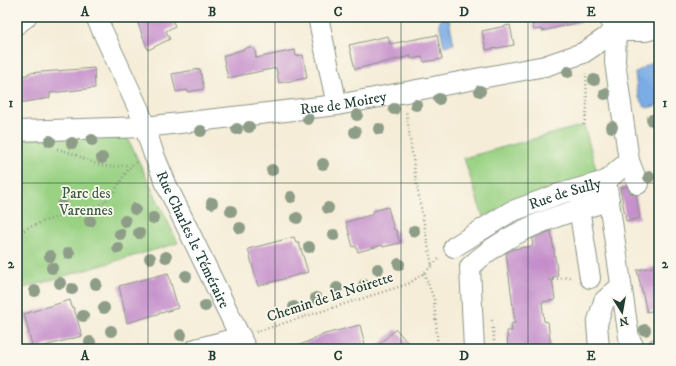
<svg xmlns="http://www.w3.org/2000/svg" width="676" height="366" font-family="'IM FELL DW Pica',serif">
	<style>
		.green { fill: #9ad284; stroke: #5c885c }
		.water { fill: #7bace6; stroke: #4d748d }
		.building { fill: #c48ecb }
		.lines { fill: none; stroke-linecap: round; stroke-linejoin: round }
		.minor-casing { stroke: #8a9586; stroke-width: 22 }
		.path { stroke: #8a9586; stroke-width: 2.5; stroke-dasharray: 1 3; stroke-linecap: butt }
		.minor { stroke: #fff; stroke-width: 20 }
		.tree { fill: #8d9d87 }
		.grid { fill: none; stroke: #1f3d34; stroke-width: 1; stroke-opacity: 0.55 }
		.labels { text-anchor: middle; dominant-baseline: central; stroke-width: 3.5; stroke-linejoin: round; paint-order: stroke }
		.street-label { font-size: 15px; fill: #1f3d34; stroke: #fbf7ec }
		.park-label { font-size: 15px; fill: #385b44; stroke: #fbf7ec }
		.neatline { fill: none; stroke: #1f3d34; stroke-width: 1.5 }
		.grid-label { font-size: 13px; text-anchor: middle; font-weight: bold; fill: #1f3d34 }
	</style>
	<rect width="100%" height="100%" fill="#fbf7ec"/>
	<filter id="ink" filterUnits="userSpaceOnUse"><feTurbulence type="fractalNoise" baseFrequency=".025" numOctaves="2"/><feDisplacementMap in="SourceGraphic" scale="8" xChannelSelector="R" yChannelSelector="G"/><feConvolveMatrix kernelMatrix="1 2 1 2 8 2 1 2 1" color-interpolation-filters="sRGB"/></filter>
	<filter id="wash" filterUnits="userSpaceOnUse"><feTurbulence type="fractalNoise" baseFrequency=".012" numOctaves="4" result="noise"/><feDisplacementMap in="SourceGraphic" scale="16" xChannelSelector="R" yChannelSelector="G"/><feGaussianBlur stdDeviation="0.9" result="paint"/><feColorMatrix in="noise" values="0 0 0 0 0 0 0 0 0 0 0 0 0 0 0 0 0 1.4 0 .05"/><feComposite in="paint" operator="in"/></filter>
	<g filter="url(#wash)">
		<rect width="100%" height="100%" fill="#f5edd8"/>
		<!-- green -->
		<g class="green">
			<path d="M584 125 597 173 512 204 483 217 464 158Z"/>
			<path d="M123 135 128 139 178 243 17 290V139Z"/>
		</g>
		<!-- water -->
		<g class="water">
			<path d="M447 17 448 21 449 20 454 44 444 46 439 22H441L440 19Z"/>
			<path d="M659 60V105L647 108C636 101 637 85 635 73L645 66Z"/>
		</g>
		<g id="blocks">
			<!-- building -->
			<g class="building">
				<path d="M159 17H171L175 26 166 31 170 39 148 50 136 18 149 22Z"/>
				<path d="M531 17H580L581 22 542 31V29L534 30Z"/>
				<path d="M510 25 514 45 486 50 482 31Z"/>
				<path d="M437 35 442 59 424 62 422 57 411 59V56L355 69 349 45 388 36 390 44Z"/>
				<path d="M250 47 255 50 256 58 295 50 296 56 303 55 307 78 279 83 276 68 228 78 223 56Z"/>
				<path d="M94 68 95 88 50 93V98L18 103 17 76 28 75V73Z"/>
				<path d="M200 69 204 89 188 92 187 90 176 92 172 74Z"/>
				<path d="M627 186 631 193 636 195 640 218 626 221 620 188Z"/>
				<path d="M388 207 394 230H396L400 243 383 247 382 245 358 252 356 246 353 247 346 222 374 214 373 211Z"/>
				<path d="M551 231 558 276 552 277 555 300 542 302 544 321 548 322 551 349H508L507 331H512L511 324 515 323 506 253 514 249 533 246 532 239Z"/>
				<path d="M294 237 296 243H299L308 272 258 286 248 249Z"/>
				<path d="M659 266V309L647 312 637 270Z"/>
				<path d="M168 273 178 308 127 323 119 286Z"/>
				<path d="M70 300 72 307 74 308 82 336 33 349 24 314Z"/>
				<path d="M360 325 366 349H291L325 334Z"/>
				<path d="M396 329 413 349H374Z"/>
			</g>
		</g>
	</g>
	<g filter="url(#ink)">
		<use href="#blocks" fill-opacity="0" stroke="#8a9586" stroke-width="1"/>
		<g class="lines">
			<!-- minor casing -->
			<g class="minor-casing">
				<g id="minor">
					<path id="s1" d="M96 17 139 110 154 155 167 186 246 349"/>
					<path d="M318 17 337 105"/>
					<path d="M17 24 26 17"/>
					<path id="s2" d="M17 131 145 127 337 105 545 66 583 53 616 31H646L659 27"/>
					<path d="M629 161 638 184"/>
					<path d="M607 188 629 338 635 349"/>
					<path d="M579 208 590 278"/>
					<path id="s3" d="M454 247 510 212 559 194 606 181 629 161 615 62 616 31 609 17"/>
					<path d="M599 348 597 324 604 301 621 286"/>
					<path d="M196 349 241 337"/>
					<path d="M474 349 470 267C508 230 559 214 609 201"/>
					<path d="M657 349H659"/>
				</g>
			</g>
			<!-- path -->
			<g class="path">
				<path d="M584 125 587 107 586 73"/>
				<path d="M57 149C87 155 96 173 130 164"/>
				<path d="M17 234C28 227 41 222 54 218 71 214 88 212 103 203 119 192 125 166 137 162"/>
				<path d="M432 265 440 258"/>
				<path d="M424 273 434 299 438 349"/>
				<path d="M549 280 570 277V275"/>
				<path d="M492 320 495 349"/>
				<path d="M256 332 408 284 424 273 432 266 416 181 406 110"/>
			</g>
			<!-- minor -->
			<use href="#minor" class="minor"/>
		</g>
		<!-- trees -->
		<g class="tree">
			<circle cx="568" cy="72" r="6"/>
			<circle cx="594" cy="80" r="6"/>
			<circle cx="480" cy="91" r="6"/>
			<circle cx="605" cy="94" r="6"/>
			<circle cx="439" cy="99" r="6"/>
			<circle cx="416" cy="105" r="6"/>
			<circle cx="394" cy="109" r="6"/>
			<circle cx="357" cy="115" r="6"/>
			<circle cx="308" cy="119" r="6"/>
			<circle cx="652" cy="120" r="6"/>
			<circle cx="249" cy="127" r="6"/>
			<circle cx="612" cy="127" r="6"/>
			<circle cx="237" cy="129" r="6"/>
			<circle cx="379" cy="129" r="6"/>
			<circle cx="201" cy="131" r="6"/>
			<circle cx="355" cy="132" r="6"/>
			<circle cx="92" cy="140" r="6"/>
			<circle cx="50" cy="141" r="6"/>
			<circle cx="72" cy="143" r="6"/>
			<circle cx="102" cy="158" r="6"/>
			<circle cx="323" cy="164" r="6"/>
			<circle cx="272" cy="170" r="6"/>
			<circle cx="649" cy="177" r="6"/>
			<circle cx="291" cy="197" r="6"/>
			<circle cx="212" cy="203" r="6"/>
			<circle cx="62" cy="205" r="6"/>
			<circle cx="328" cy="208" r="6"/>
			<circle cx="135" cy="209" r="6"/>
			<circle cx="231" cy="211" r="6"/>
			<circle cx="153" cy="218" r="6"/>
			<circle cx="297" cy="218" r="6"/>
			<circle cx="90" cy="221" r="6"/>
			<circle cx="125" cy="221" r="6"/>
			<circle cx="240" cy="228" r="6"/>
			<circle cx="414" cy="231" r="6"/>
			<circle cx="139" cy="233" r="6"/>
			<circle cx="120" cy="234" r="6"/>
			<circle cx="334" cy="235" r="6"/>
			<circle cx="309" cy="247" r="6"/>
			<circle cx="118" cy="248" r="6"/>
			<circle cx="69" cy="253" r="6"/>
			<circle cx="50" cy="256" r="6"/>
			<circle cx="166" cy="257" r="6"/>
			<circle cx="150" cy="258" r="6"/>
			<circle cx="399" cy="264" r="6"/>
			<circle cx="52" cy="268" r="6"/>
			<circle cx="378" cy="269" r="6"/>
			<circle cx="186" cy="276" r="6"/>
			<circle cx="60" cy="283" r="6"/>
			<circle cx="96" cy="284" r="6"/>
			<circle cx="364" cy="285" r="6"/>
			<circle cx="337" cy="288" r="6"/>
			<circle cx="72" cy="289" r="6"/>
			<circle cx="35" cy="291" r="6"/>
			<circle cx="316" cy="298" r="6"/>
			<circle cx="205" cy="306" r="6"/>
			<circle cx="294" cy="307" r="6"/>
			<circle cx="104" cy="308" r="6"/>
			<circle cx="83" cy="316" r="6"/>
			<circle cx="645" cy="330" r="6"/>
			<circle cx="111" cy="331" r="6"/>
			<circle cx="181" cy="335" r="6"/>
			<circle cx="90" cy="342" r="6"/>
		</g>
	</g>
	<!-- grid -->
	<path class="grid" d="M148 17V349M275 17V349M401 17V349M528 17V349M17 183H659"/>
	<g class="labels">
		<!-- street labels -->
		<g class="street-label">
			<text stroke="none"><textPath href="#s2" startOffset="328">Rue de Moirey</textPath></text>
			<text stroke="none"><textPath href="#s3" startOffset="124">Rue de Sully</textPath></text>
			<text stroke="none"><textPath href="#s1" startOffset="243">Rue Charles le Téméraire</textPath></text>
			<text transform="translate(330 297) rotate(-18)">Chemin de la Noirette</text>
		</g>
		<!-- park labels -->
		<g class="park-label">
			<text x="86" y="193">Parc des<tspan x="86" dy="17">Varennes</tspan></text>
		</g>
	</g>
	<!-- margin -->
	<rect width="676" height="366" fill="none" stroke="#fbf7ec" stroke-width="44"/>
	<!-- north arrow -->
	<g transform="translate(622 312) rotate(169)" stroke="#fbf7ec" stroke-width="3" paint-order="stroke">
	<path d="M0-3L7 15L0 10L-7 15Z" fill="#1f3d34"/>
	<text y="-6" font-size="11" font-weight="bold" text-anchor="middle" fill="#1f3d34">N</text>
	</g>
	<rect x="22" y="22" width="632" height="322" class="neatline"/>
	<g class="grid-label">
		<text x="85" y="16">A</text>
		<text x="212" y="16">B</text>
		<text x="338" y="16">C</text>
		<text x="464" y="16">D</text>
		<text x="591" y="16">E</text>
		<text x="11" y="107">1</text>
		<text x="665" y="107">1</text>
		<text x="11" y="268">2</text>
		<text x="665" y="268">2</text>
		<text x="85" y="360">A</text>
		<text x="212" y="360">B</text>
		<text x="338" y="360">C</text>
		<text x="464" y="360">D</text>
		<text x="591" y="360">E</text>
	</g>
</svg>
